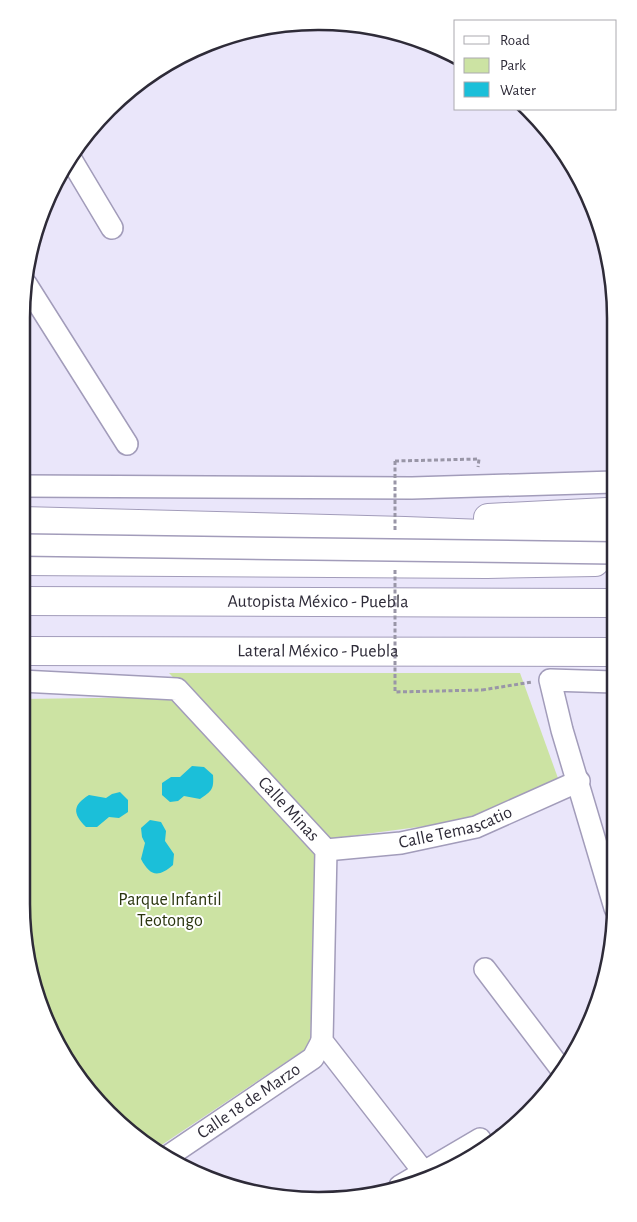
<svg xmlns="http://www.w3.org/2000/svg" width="637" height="1222" font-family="'Alegreya Sans',sans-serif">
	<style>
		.green { fill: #cce3a3 }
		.water { fill: #1bbfd9 }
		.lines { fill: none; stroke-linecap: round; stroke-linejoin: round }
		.minor-casing { stroke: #a29cba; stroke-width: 24 }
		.highway-casing { stroke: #a29cba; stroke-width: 30 }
		.path { stroke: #9996a7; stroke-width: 3; stroke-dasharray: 4 2.5; stroke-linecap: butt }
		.minor { stroke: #fff; stroke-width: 21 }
		.highway { stroke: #fff; stroke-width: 28 }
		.minor-bridge-casing { stroke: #a29cba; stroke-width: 24; stroke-linecap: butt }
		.path-bridge { stroke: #9996a7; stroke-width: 3; stroke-dasharray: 4 2.5; stroke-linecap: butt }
		.minor-bridge { stroke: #fff; stroke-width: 21 }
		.labels { text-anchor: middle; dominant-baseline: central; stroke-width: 4; stroke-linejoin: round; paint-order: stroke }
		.street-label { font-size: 18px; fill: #2e2b38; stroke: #fff }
		.park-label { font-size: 18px; fill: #2a350e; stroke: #fff }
		.rim { fill: none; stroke: #2e2b38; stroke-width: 2.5 }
	</style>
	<rect width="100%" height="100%" fill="#eae6fa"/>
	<!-- green -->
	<g class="green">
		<path d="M169 673H520L559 781 478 819 328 839Z"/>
		<path d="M169 697 317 854 310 1046 157 1148 159 1152 158 1153 154 1151 83 1085 37 999 21 903V699Z"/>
	</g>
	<!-- water -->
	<g class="water">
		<path d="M192 766 204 767 213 775C214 789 212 791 200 799L184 796 178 801 170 802 162 795V783L171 777H180Z"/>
		<path d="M120 792 128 800V812L119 818 109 817 97 827H86C72 813 73 805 89 795L106 798 112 794Z"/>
		<path d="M150 820 161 822 166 831 165 841 174 854 173 865C158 878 150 876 141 859L145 843 142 837 141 828Z"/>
	</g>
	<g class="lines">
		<!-- minor casing -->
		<g class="minor-casing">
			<g id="minor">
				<path d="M72 161 112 228"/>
				<path d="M26 284 127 444"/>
				<path d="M22 486 412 488 614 482"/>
				<path id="s1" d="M21 681 177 689 326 850 322 1041 423 1171"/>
				<path d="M614 682 550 680 562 730 615 908"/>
				<path id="s2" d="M326 850 401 843 476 827 579 781"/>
				<path d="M485 969 561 1069"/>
				<path id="s3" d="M167 1157 313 1058 322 1041"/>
				<path d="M400 1186 480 1139"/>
			</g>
		</g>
		<!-- highway casing -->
		<g class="highway-casing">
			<g id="highway">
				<path d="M488 518 607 512"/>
				<path d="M22 521 405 531 536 536 614 530"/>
				<path d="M22 561 487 564 595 562"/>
				<path id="s4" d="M22 601 614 603"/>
				<path id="s5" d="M22 651 614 652"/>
			</g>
		</g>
		<!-- path -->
		<g class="path">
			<path d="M395 461 479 459 478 467"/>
			<path d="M482 690 532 682"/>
			<path d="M496 1131 515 1123"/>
		</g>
		<!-- minor -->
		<use href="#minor" class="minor"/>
		<!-- highway -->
		<use href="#highway" class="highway"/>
		<!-- minor-bridge casing -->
		<g class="minor-bridge-casing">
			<path id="minor-bridge" d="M22 545 614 553"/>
		</g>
		<!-- path-bridge -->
		<g class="path-bridge">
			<path d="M395 461V531"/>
			<path d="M395 570V692L482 690"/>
		</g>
		<!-- minor-bridge -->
		<use href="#minor-bridge" class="minor-bridge"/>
	</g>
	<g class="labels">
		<!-- street labels -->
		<g class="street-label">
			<text stroke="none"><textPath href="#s4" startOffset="296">Autopista México - Puebla</textPath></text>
			<text stroke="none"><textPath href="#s5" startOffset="296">Lateral México - Puebla</textPath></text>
			<text stroke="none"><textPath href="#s1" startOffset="320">Calle Minas</textPath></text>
			<text stroke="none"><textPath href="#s2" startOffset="132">Calle Temascatio</textPath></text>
			<text stroke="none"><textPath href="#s3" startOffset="99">Calle 18 de Marzo</textPath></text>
		</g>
		<!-- park labels -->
		<g class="park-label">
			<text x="170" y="900">Parque Infantil<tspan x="170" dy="21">Teotongo</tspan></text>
		</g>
	</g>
	<!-- crop -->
	<path d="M0 0H637V1222H0ZM318 30H319A288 288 0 0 1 607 318V904A288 288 0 0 1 319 1192H318A288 288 0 0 1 30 904V318A288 288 0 0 1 318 30Z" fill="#fff" fill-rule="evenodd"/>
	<path class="rim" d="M318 30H319A288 288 0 0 1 607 318V904A288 288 0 0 1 319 1192H318A288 288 0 0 1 30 904V318A288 288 0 0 1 318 30Z"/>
	<!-- legend -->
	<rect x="454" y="20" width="162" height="90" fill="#ffffff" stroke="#abaaaf"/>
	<rect x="464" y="36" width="25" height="8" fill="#ffffff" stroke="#abaaaf"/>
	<text x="500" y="45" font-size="15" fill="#2e2b38">Road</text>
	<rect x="464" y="58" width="25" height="15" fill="#cce3a3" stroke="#abaaaf"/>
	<text x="500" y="70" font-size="15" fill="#2e2b38">Park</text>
	<rect x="464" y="82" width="25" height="15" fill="#1bbfd9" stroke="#abaaaf"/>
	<text x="500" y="95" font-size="15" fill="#2e2b38">Water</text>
</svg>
